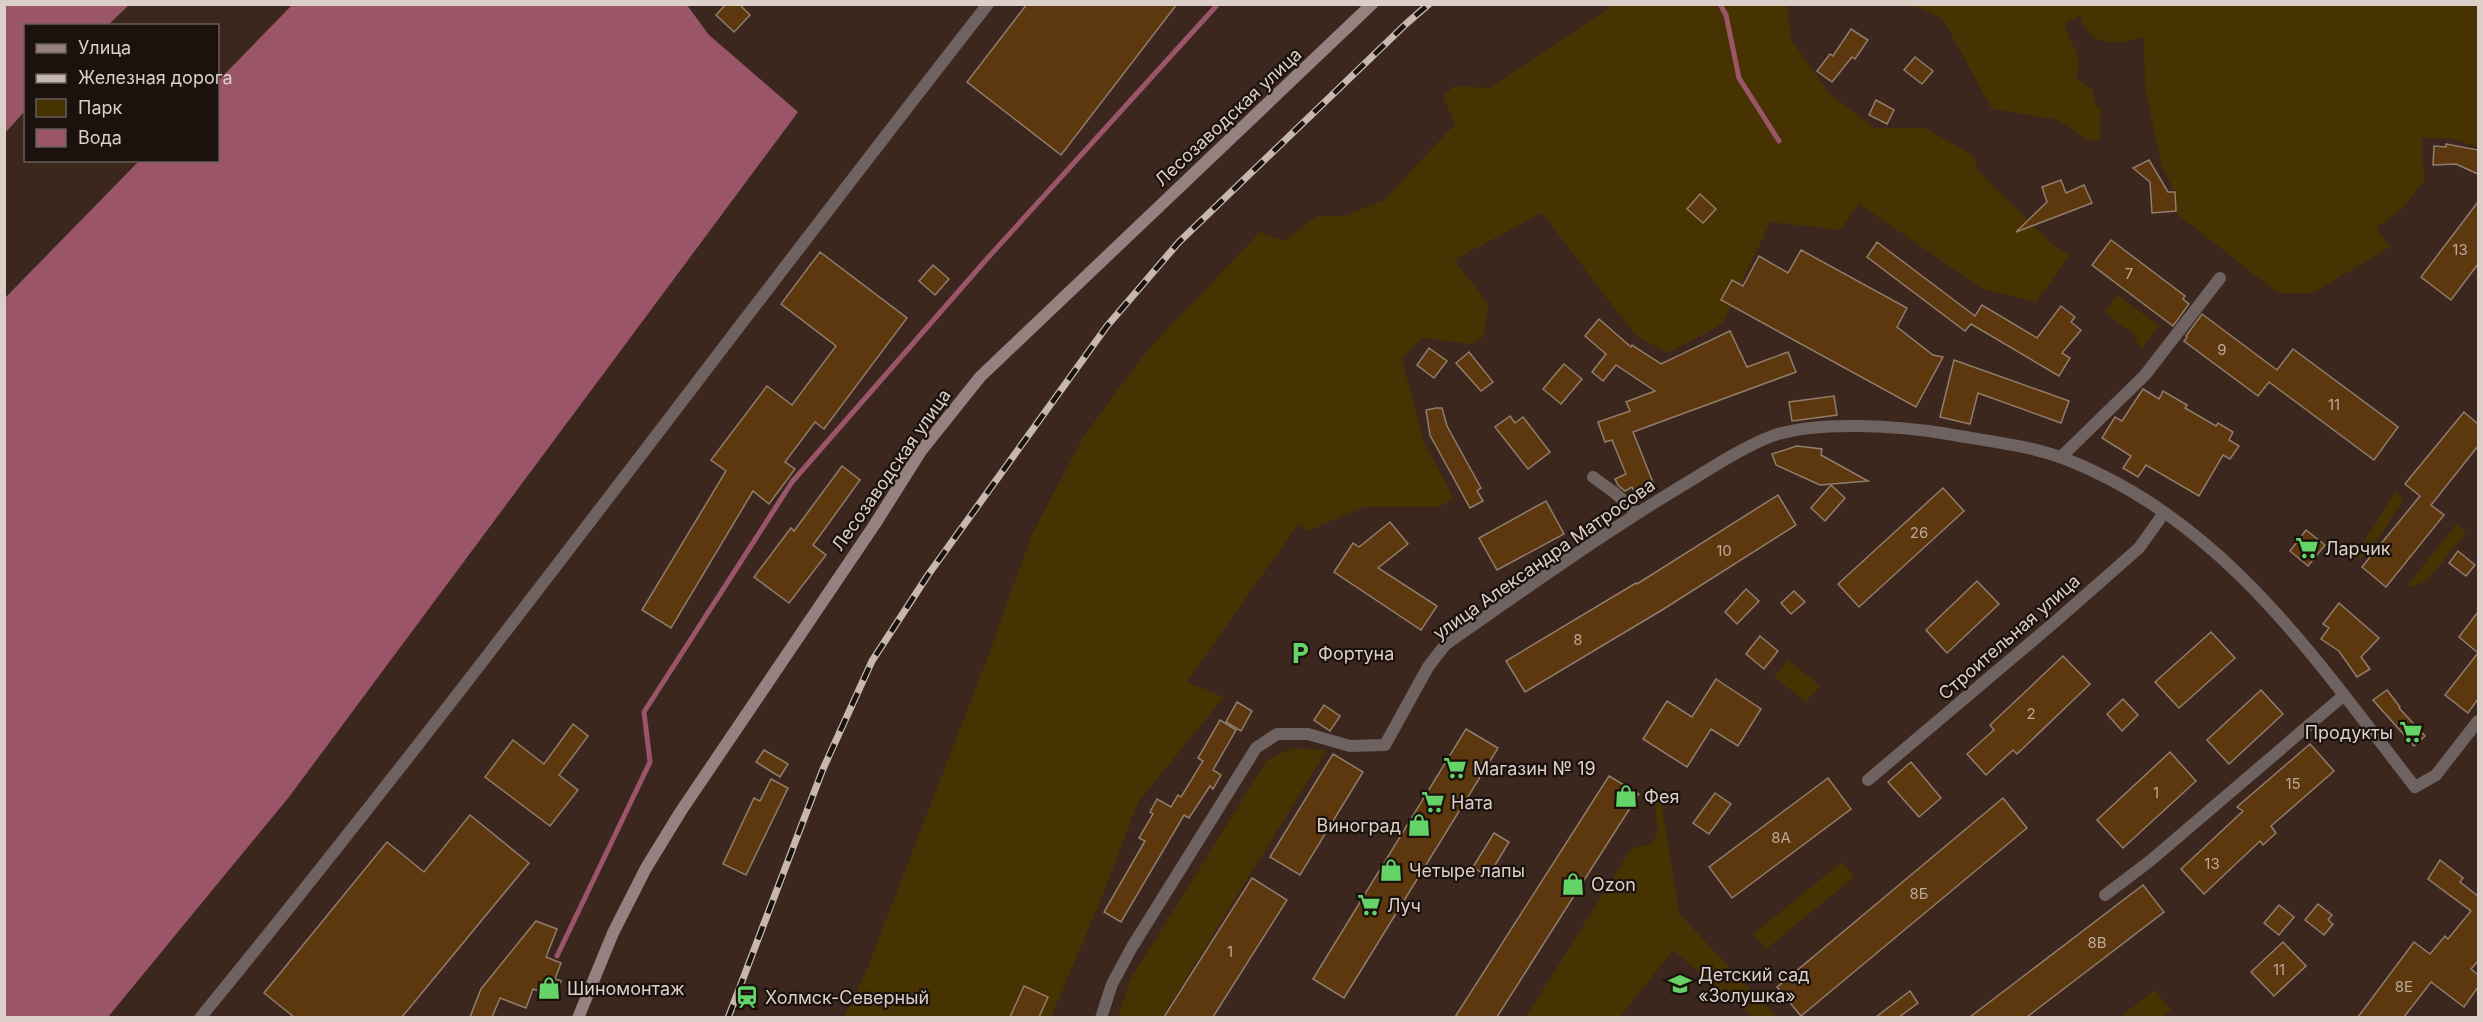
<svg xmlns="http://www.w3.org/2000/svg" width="2483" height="1022" font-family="Inter,sans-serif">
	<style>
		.green { fill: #473302 }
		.water { fill: #9b5569 }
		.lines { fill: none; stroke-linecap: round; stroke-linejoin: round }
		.stream { stroke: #9b5569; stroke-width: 5 }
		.building { fill: #5d370e; stroke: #907d6c; stroke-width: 1.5 }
		.minor { stroke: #6f6362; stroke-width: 12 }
		.secondary { stroke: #958180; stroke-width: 12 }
		.rail-casing { stroke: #c6b8b1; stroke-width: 7 }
		.rail { stroke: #1b120e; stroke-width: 4.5; stroke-dasharray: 14; stroke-linecap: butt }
		.labels { text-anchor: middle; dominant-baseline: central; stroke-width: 4.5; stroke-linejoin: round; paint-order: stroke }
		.number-label { font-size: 15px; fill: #bca99a }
		.street-label { font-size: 18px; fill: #dccfc9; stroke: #1b120e }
		.poi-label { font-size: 18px; fill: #dccfc9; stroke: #1b120e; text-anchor: start }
	</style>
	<rect width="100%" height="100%" fill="#3b271e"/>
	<!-- green -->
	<g class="green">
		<path d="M1610 5H1787L1791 40 1830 94 1875 128H1925L1973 155 1978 171 2049 241 2069 256 2036 302 1983 289 1859 204 1840 230 1770 222 1722 324 1668 353 1636 336 1542 213 1454 260 1488 304 1484 336 1472 344 1421 338 1402 359 1423 441 1454 498 1439 507H1364L1308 531 1298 524 1187 682 1224 697 1138 802 1102 897 1051 1017 844 1018 867 969 989 654 1032 534 1084 436 1145 353 1260 232 1284 241 1317 216H1344L1384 200 1455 124 1443 96 1454 86 1490 88 1609 8Z"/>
		<path d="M1912 5H2478V147L2455 139 2422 138 2424 181 2402 209 2376 228 2390 247 2312 293H2278L2177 214 2175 192 2161 165 2145 86 2144 37C2126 42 2106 48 2089 33 2085 30 2082 21 2080 16L2064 24 2078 58 2077 79 2093 90 2095 105 2101 108 2099 141 2088 140 2059 120 1992 109 1943 19Z"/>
		<path d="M2117 295 2159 326 2141 350 2134 334 2104 312Z"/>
		<path d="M2395 492 2403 500 2382 533 2361 559 2356 555Z"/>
		<path d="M2456 524 2466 532 2427 581 2406 588Z"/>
		<path d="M1788 660 1820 686 1806 702 1774 677Z"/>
		<path d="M1294 748 1327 750 1162 1017H1118L1130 980 1267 760Z"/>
		<path d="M1653 791 1661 798 1679 914 1777 1017H1753L1673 950 1620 1017H1526L1631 849 1652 843 1658 831Z"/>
		<path d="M1842 862 1854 877 1766 949 1753 934Z"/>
		<path d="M2155 990 2171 1010 2161 1017H2120Z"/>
	</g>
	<!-- water -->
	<g class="water">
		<path d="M5 4 129 5 108 25 26 26 25 111 5 133Z"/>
		<path d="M292 5H687L709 35 798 112 289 797 108 1017H5V298L139 161 218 160V81Z"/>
	</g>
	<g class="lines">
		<!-- stream -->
		<g class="stream">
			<path d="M1720 4 1726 15 1739 78 1779 141"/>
			<path d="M557 956 650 762 644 712 792 482 985 261 1218 4"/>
		</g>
	</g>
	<!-- building -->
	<g class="building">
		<path d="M726 4H739L750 15 734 32 716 15Z"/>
		<path d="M1027 4H1177L1061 155 967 82Z"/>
		<path d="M1851 29 1868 40 1855 59 1852 57 1832 82 1817 71 1830 54 1833 56Z"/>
		<path d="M1915 57 1933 71 1922 84 1904 70Z"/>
		<path d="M1876 100 1894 110 1887 124 1869 115Z"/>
		<path d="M2446 144 2478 150V174L2456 164 2433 165 2434 146 2446 147Z"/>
		<path d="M2149 160 2168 192H2175L2176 211 2152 213 2150 182 2133 168Z"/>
		<path d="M2061 180 2066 193 2084 185 2092 203 2016 232 2047 202 2042 187Z"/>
		<path d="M1700 194 1716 209 1703 223 1687 209Z"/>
		<path d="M2478 202V264L2451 300 2421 277Z"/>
		<path d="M2111 240 2185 296 2183 299 2189 304 2173 326 2092 265Z"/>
		<path d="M1877 242 1975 316 1982 305 2037 338 2061 306 2075 317 2071 322 2081 330 2062 353 2070 358 2059 376 1971 324 1965 331 1867 257Z"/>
		<path d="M1801 250 1907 308 1897 327 1933 355 1943 357 1916 407 1721 300 1732 280 1743 286 1759 256 1788 273Z"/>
		<path d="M820 252 907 318 824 429 815 422 785 462 795 469 769 504 753 491 671 628 642 610 726 471 711 460 767 386 792 405 836 346 781 304Z"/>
		<path d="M933 265 949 279 935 295 919 281Z"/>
		<path d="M2202 314 2277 370 2293 349 2398 427 2374 460 2269 382 2258 396 2184 341 2187 337 2186 336Z"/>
		<path d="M1599 319 1631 347 1632 345 1661 364 1730 331 1747 367 1788 352 1796 372 1633 432 1656 490 1637 498 1632 487 1625 491 1618 485 1615 479 1626 474 1612 440 1605 442 1598 422 1630 411 1626 402 1655 391 1616 365 1603 381 1592 372 1606 354 1585 336Z"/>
		<path d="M1429 348 1447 361 1434 378 1417 365Z"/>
		<path d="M1469 352 1493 382 1481 391 1456 363Z"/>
		<path d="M1954 360 2069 401 2061 423 1978 393 1970 424 1940 417Z"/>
		<path d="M1564 364 1582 379 1561 404 1543 389Z"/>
		<path d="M2143 389 2159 399 2163 391 2187 405 2185 408 2216 426 2218 423 2233 432 2229 440 2239 446 2230 459 2223 455 2199 496 2146 465 2138 477 2123 468 2131 456 2102 438 2115 417 2122 421Z"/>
		<path d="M1834 396 1837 415 1792 421 1789 402Z"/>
		<path d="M1436 408H1442L1447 426 1481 488 1477 491 1483 501 1470 508 1430 435 1426 410Z"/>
		<path d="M2464 412 2478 424V446L2431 505 2444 515 2386 587 2362 567 2420 496 2405 484Z"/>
		<path d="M1510 416 1515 423 1523 417 1550 452 1528 469 1495 427Z"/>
		<path d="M1797 446 1822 449 1821 455 1868 481 1820 485 1776 465 1772 454Z"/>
		<path d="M842 466 860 480 813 545 826 555 789 603 754 577 791 528 794 531Z"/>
		<path d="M1831 485 1845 498 1825 521 1811 508Z"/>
		<path d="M1943 488 1964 511 1859 607 1838 584Z"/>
		<path d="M1778 495 1796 525 1662 610 1525 692 1506 661 1636 583 1637 584Z"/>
		<path d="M1546 501 1564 534 1497 570 1479 538Z"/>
		<path d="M1390 522 1408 544 1378 568 1437 606 1421 630 1334 572 1353 543 1359 547Z"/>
		<path d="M2306 530 2325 545 2308 566 2290 551Z"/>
		<path d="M2458 551 2475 565 2466 576 2449 563Z"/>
		<path d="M1977 581 1999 604 1947 653 1926 630Z"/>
		<path d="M1746 589 1759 601 1737 624 1725 612Z"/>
		<path d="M1794 591 1805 602 1791 614 1781 603Z"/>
		<path d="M2339 603 2379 638 2361 657 2370 669 2357 677 2339 651 2321 639 2329 628 2323 624Z"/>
		<path d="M2478 612V653L2459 637Z"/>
		<path d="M2211 632 2235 658 2179 708 2155 682Z"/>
		<path d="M1760 636 1778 651 1764 669 1746 654Z"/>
		<path d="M2478 653V699L2468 713 2445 695Z"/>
		<path d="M2063 656 2090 684 2017 754 2013 750 1986 775 1967 754 1994 730 1990 725Z"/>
		<path d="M1716 679 1761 709 1738 746 1711 729 1687 767 1643 739 1667 701 1692 717Z"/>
		<path d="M2261 690 2283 714 2229 764 2207 740Z"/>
		<path d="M2387 690 2400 707 2399 708 2425 736 2414 746 2373 700Z"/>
		<path d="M2123 699 2138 715 2122 731 2107 714Z"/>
		<path d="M1237 702 1252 711 1241 731 1226 722Z"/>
		<path d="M1324 705 1340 716 1330 731 1314 720Z"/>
		<path d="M1220 720 1236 730 1213 770 1221 775 1213 789 1210 786 1189 818 1184 815 1121 922 1104 912 1145 841 1139 838 1153 814 1150 812 1157 799 1171 807 1178 795 1181 797 1203 761 1198 758Z"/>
		<path d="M573 724 588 736 559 775 578 790 550 826 485 777 513 740 544 764Z"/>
		<path d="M1466 729 1498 748 1344 998 1313 979Z"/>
		<path d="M2310 744 2334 771 2271 826 2276 833 2263 845 2260 841 2204 894 2181 869 2243 811 2237 807Z"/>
		<path d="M764 750 788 764 780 777 756 762Z"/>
		<path d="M2170 752 2196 781 2123 848 2097 820Z"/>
		<path d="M1333 754 1363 772 1300 875 1270 857Z"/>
		<path d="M1911 762 1941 798 1919 817 1888 782Z"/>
		<path d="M1609 776 1639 794 1544 943 1497 1017H1455Z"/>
		<path d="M1828 778 1851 809 1732 898 1709 867Z"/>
		<path d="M771 779 788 788 746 875 723 864 754 798 760 801Z"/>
		<path d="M1715 793 1731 804 1709 834 1693 823Z"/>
		<path d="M2003 798 2027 828 1801 1016 1777 987Z"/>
		<path d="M470 815 529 863 402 1017H294L264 993 387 842 424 872Z"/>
		<path d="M1494 833 1509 842 1488 877 1473 867Z"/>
		<path d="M2440 860 2463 878 2460 882 2478 896V961L2471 969 2478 975V987L2464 1007 2431 982 2404 1017H2358L2414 942 2430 954 2445 936 2448 939 2471 911 2428 879Z"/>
		<path d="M1252 878 1287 900 1213 1017H1164Z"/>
		<path d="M2143 885 2164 912 2027 1017H1970Z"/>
		<path d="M2318 904 2332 915 2328 920 2333 924 2324 935 2305 920Z"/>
		<path d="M2279 905 2294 917 2279 935 2264 923Z"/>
		<path d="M536 921 557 929 546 957 561 963 555 979 561 981 554 997 533 989 526 1008 500 998 492 1017H470L481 989Z"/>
		<path d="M2283 942 2306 966 2274 996 2251 972Z"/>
		<path d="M1024 986 1048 997 1039 1017H1010Z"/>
		<path d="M1910 991 1918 1003 1899 1017H1876Z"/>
	</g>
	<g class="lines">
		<!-- minor -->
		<g class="minor">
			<path d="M2061 457 2145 375 2220 278"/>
			<path d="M1593 477 1615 493 1637 513"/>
			<path d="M1868 780 2056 621 2139 548 2164 513"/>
			<path d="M2105 895 2150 861 2343 696"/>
			<path d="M200 1018C471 687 724 341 988 4"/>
			<path d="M1101 1018 1112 984 1132 947 1256 748 1277 734H1308L1350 746 1385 745 1428 667 1445 645C1522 591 1599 536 1680 487 1710 469 1739 449 1772 436 1817 420 1901 426 1948 434 1986 441 2027 445 2063 458 2224 520 2314 658 2415 787L2436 775 2478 721"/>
		</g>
		<!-- secondary -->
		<path class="secondary" d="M578 1018 613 933 646 868 681 811 875 524 921 451 980 377 1372 4"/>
		<!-- rail casing -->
		<g class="rail-casing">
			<path id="rail" d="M728 1018 823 769 872 661 928 575 1107 326 1179 242 1407 23 1429 4"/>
		</g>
		<!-- rail -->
		<use href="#rail" class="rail"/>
	</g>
	<!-- icons -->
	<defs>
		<g id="supermarket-bare" transform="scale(1.8)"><path d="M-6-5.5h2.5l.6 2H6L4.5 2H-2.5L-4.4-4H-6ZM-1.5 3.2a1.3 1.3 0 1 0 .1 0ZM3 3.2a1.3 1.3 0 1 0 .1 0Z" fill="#64d468" stroke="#1b120e" stroke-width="2.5" paint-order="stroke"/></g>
		<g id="parking-bare" transform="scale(1.8)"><path d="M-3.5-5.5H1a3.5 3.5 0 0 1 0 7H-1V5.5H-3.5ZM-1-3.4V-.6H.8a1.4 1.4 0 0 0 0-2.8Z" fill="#64d468" stroke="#1b120e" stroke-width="2.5" paint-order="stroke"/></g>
		<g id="shop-bare" transform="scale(1.8)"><path d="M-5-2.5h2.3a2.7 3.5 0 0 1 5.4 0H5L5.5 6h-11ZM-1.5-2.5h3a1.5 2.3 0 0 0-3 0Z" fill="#64d468" stroke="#1b120e" stroke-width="2.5" paint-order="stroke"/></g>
		<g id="school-bare" transform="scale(1.8)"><path d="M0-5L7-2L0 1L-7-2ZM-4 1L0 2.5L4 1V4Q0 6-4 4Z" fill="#64d468" stroke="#1b120e" stroke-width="2.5" paint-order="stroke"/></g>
		<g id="station-bare" transform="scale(1.8)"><path d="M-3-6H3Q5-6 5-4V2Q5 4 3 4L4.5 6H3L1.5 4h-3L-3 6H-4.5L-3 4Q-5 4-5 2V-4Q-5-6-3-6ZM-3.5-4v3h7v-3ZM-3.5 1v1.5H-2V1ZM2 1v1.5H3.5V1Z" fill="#64d468" stroke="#1b120e" stroke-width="2.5" paint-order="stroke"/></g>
	</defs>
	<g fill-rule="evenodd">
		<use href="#supermarket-bare" x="2307" y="548"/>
		<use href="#parking-bare" x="1300" y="653"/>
		<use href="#supermarket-bare" x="2411" y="732"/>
		<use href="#supermarket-bare" x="1455" y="768"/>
		<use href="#shop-bare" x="1626" y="796"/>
		<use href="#supermarket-bare" x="1433" y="802"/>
		<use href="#shop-bare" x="1419" y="825"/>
		<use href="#shop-bare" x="1391" y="870"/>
		<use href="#shop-bare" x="1573" y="884"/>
		<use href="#supermarket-bare" x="1369" y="905"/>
		<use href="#school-bare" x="1680" y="984"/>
		<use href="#shop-bare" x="549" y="988"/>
		<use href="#station-bare" x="747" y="997"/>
	</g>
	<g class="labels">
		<!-- number labels -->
		<g class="number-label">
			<text x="2460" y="249">13</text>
			<text x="2129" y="273">7</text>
			<text x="2222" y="349">9</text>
			<text x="2334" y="404">11</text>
			<text x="1919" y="532">26</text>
			<text x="1724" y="550">10</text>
			<text x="1578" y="639">8</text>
			<text x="2031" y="713">2</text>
			<text x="2293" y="783">15</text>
			<text x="2156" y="792">1</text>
			<text x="1781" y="837">8А</text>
			<text x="2212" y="863">13</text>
			<text x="1919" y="893">8Б</text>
			<text x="2097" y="942">8В</text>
			<text x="1230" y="951">1</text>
			<text x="2279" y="969">11</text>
			<text x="2404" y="986">8Е</text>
		</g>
		<!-- street labels -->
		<g class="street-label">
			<text transform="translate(1228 117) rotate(-43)">Лесозаводская улица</text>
			<text transform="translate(891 470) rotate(-55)">Лесозаводская улица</text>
			<text transform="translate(1544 559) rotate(-35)">улица Александра Матросова</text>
			<text transform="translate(2009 637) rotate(-41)">Строительная улица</text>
		</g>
		<!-- poi labels -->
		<g class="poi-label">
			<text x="2325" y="548">Ларчик</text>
			<text x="1318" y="653">Фортуна</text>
			<text x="2393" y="732" text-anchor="end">Продукты</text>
			<text x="1473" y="768">Магазин № 19</text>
			<text x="1644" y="796">Фея</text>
			<text x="1451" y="802">Ната</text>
			<text x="1401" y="825" text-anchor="end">Виноград</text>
			<text x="1409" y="870">Четыре лапы</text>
			<text x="1591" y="884">Ozon</text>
			<text x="1387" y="905">Луч</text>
			<text x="1698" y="974">Детский сад<tspan x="1698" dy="21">«Золушка»</tspan></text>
			<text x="567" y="988">Шиномонтаж</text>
			<text x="765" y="997">Холмск-Северный</text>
		</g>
	</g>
	<!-- border -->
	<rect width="2483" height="1022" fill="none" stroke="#dccfc9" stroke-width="12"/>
	<!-- legend -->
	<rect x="24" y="24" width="195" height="138" fill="#1b120e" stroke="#685e59" stroke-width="1.5"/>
	<rect x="36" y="44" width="30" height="9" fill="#958180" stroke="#685e59" stroke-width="1.5"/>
	<text x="78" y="54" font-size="18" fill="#dccfc9">Улица</text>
	<rect x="36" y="74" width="30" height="9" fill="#c6b8b1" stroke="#685e59" stroke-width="1.5"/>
	<text x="78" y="84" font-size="18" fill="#dccfc9">Железная дорога</text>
	<rect x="36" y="99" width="30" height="18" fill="#473302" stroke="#685e59" stroke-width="1.5"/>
	<text x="78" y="114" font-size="18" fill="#dccfc9">Парк</text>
	<rect x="36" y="129" width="30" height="18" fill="#9b5569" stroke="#685e59" stroke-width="1.5"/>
	<text x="78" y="144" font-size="18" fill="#dccfc9">Вода</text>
</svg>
